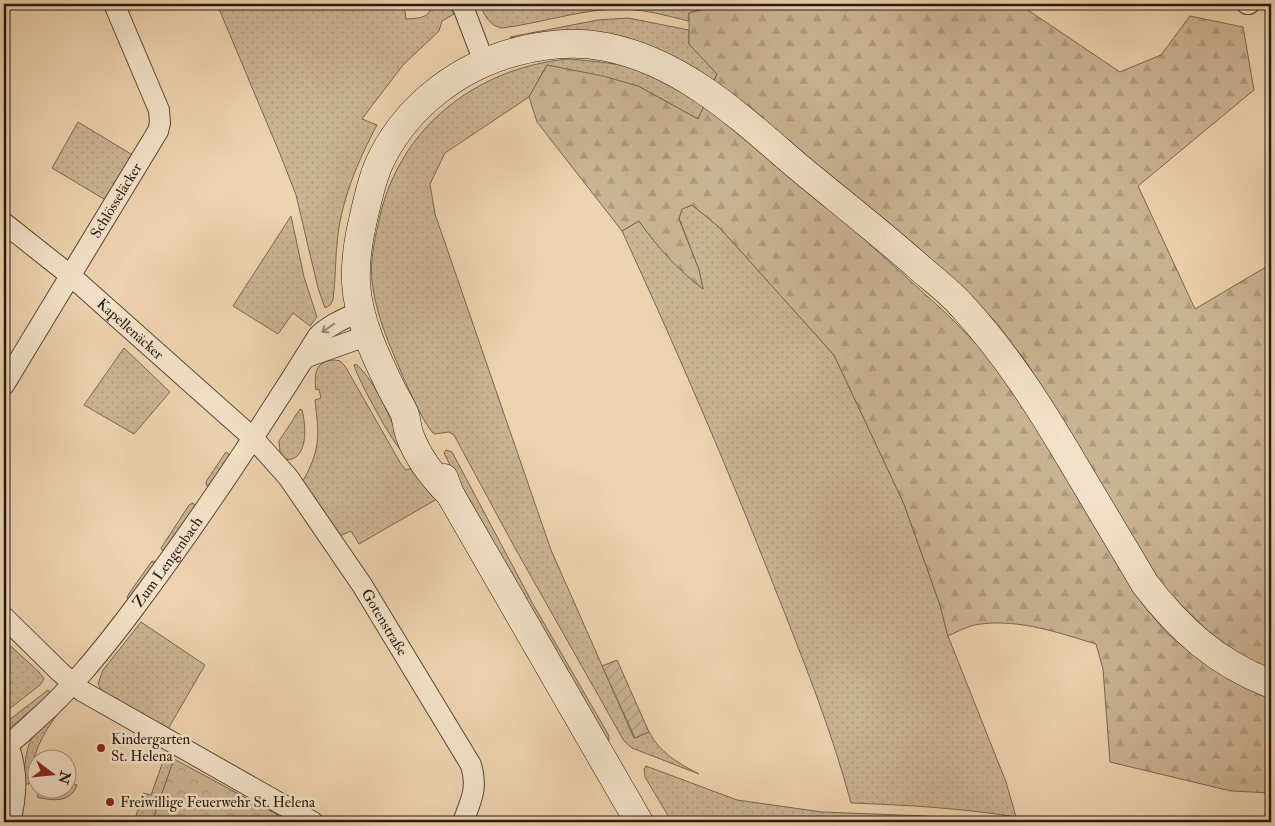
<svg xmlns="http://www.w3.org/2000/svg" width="1275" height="826" font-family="'IM FELL Double Pica',serif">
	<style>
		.grass { fill: url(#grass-dots); stroke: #786751 }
		.forest { fill: url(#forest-firs); stroke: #786751 }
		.park { fill: url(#park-crowns); stroke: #786751 }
		.garden { fill: url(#garden-furrows); stroke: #786751 }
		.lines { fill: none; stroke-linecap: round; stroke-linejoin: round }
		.street-casing { stroke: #584837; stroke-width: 22 }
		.secondary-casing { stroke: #261a0f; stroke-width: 29 }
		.street { stroke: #f3e2ca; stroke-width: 20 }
		.secondary { stroke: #f3e2ca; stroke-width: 28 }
		.oneway { stroke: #978876 }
		.poi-dot { fill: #8f2418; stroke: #f3e2ca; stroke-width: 2 }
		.labels { text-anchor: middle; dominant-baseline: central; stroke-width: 5; stroke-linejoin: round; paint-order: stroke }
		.street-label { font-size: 15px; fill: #261a0f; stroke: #f3e2ca }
		.poi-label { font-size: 15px; fill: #261a0f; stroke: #f3e2ca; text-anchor: start }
	</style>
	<defs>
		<pattern id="grass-dots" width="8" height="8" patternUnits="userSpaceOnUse" patternTransform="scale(1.25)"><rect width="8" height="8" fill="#cbb493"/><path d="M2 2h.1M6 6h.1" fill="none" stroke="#ae9a7e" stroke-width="1.8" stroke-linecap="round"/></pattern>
		<pattern id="forest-firs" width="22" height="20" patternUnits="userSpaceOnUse" patternTransform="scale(1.25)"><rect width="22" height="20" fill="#cbb493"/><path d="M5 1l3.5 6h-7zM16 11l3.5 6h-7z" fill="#ae9a7e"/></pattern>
		<pattern id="park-crowns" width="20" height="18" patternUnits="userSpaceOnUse" patternTransform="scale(1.25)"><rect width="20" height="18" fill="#cbb493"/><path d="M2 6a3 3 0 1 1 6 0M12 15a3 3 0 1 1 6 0" fill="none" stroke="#ae9a7e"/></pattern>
		<pattern id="garden-furrows" width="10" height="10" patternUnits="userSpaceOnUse" patternTransform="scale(1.25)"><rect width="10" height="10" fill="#cbb493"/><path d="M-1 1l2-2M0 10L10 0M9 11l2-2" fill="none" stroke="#ae9a7e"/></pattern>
	</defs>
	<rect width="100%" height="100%" fill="#edd3ae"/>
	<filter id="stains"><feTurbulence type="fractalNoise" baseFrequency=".004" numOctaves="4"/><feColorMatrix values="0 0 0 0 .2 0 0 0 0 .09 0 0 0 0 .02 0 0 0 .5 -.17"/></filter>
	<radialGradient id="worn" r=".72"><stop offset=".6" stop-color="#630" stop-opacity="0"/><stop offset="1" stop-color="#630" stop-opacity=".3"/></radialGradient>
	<!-- grass -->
	<g class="grass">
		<path d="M217 4H404L406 19C418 18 431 19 431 4H449L454 14 442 21 439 31 403 65 362 119 377 125C359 159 343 196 338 234 335 256 336 278 333 300L330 305 325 308 318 288 296 195 280 154Z"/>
		<path d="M479 4H724L689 13V21C667 16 644 9 621 9 581 9 542 23 502 28 489 26 485 15 479 4Z"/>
		<path d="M628 18 689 30V44L717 74 713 84 510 37 598 20Z"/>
		<path d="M568 59C594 61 640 65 662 78 676 86 690 97 704 106L698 119 638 86 547 65 529 97 445 153 430 184 435 214 551 550 634 738 649 732C660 753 678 763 699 774L632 748 624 741 515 548 454 435 449 432 434 434C422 422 403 377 396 360 385 335 375 308 372 281 370 262 374 243 378 225 396 130 474 68 568 59Z"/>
		<path d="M78 122 136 157 109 202 52 168Z"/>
		<path d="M692 205 719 227 834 355 904 504 940 605 948 636 1006 782 1016 817C960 808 907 805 851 803 831 728 802 657 774 586 727 466 676 348 622 231L639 221C659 248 676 267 703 289L699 270 679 218 681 209Z"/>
		<path d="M291 216 304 277 317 317 310 326 293 313 278 334 233 306Z"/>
		<path d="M124 348 170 392 134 434 84 405Z"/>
		<path d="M335 360 340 361 345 366 401 464 406 470 413 468 437 499 359 544 351 531 340 536 303 481C321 448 319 436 315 400L321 398 319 389 316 390C314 373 315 361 335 360Z"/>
		<path d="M356 364C376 381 396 429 404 454 393 444 358 380 354 365Z"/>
		<path d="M300 409 302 410C306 425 309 460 286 460L280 452 279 441Z"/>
		<path d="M446 450 452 452 534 606 608 734 609 738 608 743 452 469 444 453Z"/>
		<path d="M226 452 229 454V457L210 484 207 486 206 483 207 480Z"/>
		<path d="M193 503 196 507 163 552 161 548 163 545 189 505Z"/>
		<path d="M152 561 156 562 130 600H128L127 597 130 592Z"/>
		<path d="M141 622 205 665 168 729 103 693 98 684 103 670Z"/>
		<path d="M4 640 39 672 44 679 40 685 4 713V695L9 687 8 675 4 665Z"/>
		<path d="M48 690 50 693 48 696 4 733V724Z"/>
		<path d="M61 710C42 733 32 755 29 784H25C24 768 25 743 37 731 44 723 53 717 61 710Z"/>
		<path d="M166 753 174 759 152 822H134L143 793 151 795Z"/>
		<path d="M646 766 737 800 822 812 926 816 972 822H672L645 777 644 769Z"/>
		<path d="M68 782 77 785C71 803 52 801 37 797L40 789 68 788Z"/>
	</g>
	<!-- forest -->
	<g class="forest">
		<path d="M724 4H1019L1120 72 1161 55 1190 16 1243 27 1254 90 1138 186 1195 309 1271 264V672L1239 654 1208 631 1164 588 1028 365 996 322 965 291 886 222 783 137 713 84 717 74 689 44V13Z"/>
		<path d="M547 65 603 76 638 86 698 119 704 106 775 162 834 212 948 315 989 357 1012 386 1120 569 1144 606 1168 634 1208 666 1250 689 1271 697V793L1231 791 1110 762 1103 669 1096 644C1059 633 1021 619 981 624 969 625 959 631 948 636L940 605 904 504 834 355 719 227 692 205 682 209 679 219 699 270 703 289C676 268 659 249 639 221L622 231 537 122 529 97Z"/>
	</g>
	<!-- park -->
	<path class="park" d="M174 759 278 815 276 822H152Z"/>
	<!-- garden -->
	<path class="garden" d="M617 660 649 732 635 738 602 666Z"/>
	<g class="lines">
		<!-- street casing -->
		<g class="street-casing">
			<g id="street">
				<path d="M462 4 484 62"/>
				<path d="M1247 4H1249"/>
				<path id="s1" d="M4 223 71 276 253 438 288 477 362 585 471 765C478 789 471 800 463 822"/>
				<path d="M307 357 369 335"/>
				<path id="s2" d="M4 385 158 131 160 123 159 110 114 4"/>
				<path d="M4 617 60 672 82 691 313 822"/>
				<path d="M8 744C18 772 17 794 10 822"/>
				<path id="s3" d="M4 747C16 740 26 729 36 720 71 689 100 653 129 615 196 526 259 431 318 336 330 324 346 318 361 311"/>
			</g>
		</g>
		<!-- secondary casing -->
		<g class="secondary-casing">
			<g id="secondary">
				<path d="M444 478 450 494 639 822"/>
				<path d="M450 494C433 477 418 458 410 436 407 429 407 422 405 415 402 407 396 398 392 390 376 357 358 320 356 283 355 262 358 241 363 220 367 202 371 183 378 166 403 109 456 68 515 52 545 44 576 41 606 47 682 62 739 116 796 165 838 200 881 233 921 269 935 281 951 293 963 307 1007 355 1040 407 1073 463 1097 503 1121 544 1145 584 1180 630 1217 663 1271 684"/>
			</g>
		</g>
		<!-- street -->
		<use href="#street" class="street"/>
		<!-- secondary -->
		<use href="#secondary" class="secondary"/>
	</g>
	<!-- one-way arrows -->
	<defs><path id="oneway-shaft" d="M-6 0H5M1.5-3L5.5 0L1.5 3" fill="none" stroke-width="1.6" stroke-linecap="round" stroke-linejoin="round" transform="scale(1.25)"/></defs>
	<use class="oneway" href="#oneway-shaft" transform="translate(328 328) rotate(145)"/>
	<!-- markers -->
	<g class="poi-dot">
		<circle cx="101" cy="748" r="5"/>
		<circle cx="110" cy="802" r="5"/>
	</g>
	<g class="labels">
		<!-- street labels -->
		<g class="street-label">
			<text stroke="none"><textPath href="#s2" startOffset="216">Schlösseläcker</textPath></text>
			<text stroke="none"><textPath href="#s1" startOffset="165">Kapellenäcker</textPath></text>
			<text stroke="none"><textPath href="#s3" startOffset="248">Zum Lengenbach</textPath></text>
			<text stroke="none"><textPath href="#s1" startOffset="556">Gotenstraße</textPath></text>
		</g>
		<!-- poi labels -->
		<g class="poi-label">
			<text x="111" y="739">Kindergarten<tspan x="111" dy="17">St. Helena</tspan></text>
			<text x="120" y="802">Freiwillige Feuerwehr St. Helena</text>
		</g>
	</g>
	<!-- margin -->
	<rect width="1275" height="826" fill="none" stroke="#edd3ae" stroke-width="20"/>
	<rect x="5" y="5" width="1265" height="816" fill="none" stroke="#261a0f" stroke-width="2.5"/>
	<rect x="10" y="10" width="1255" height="806" fill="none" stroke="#261a0f"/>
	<!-- north arrow -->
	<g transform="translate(52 774) rotate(106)"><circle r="24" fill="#f3e2ca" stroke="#a1927f"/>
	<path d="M0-4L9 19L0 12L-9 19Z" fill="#8f2418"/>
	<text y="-8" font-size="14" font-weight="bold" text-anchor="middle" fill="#261a0f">N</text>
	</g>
	<rect width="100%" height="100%" filter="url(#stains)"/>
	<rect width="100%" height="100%" fill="url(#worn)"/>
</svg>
